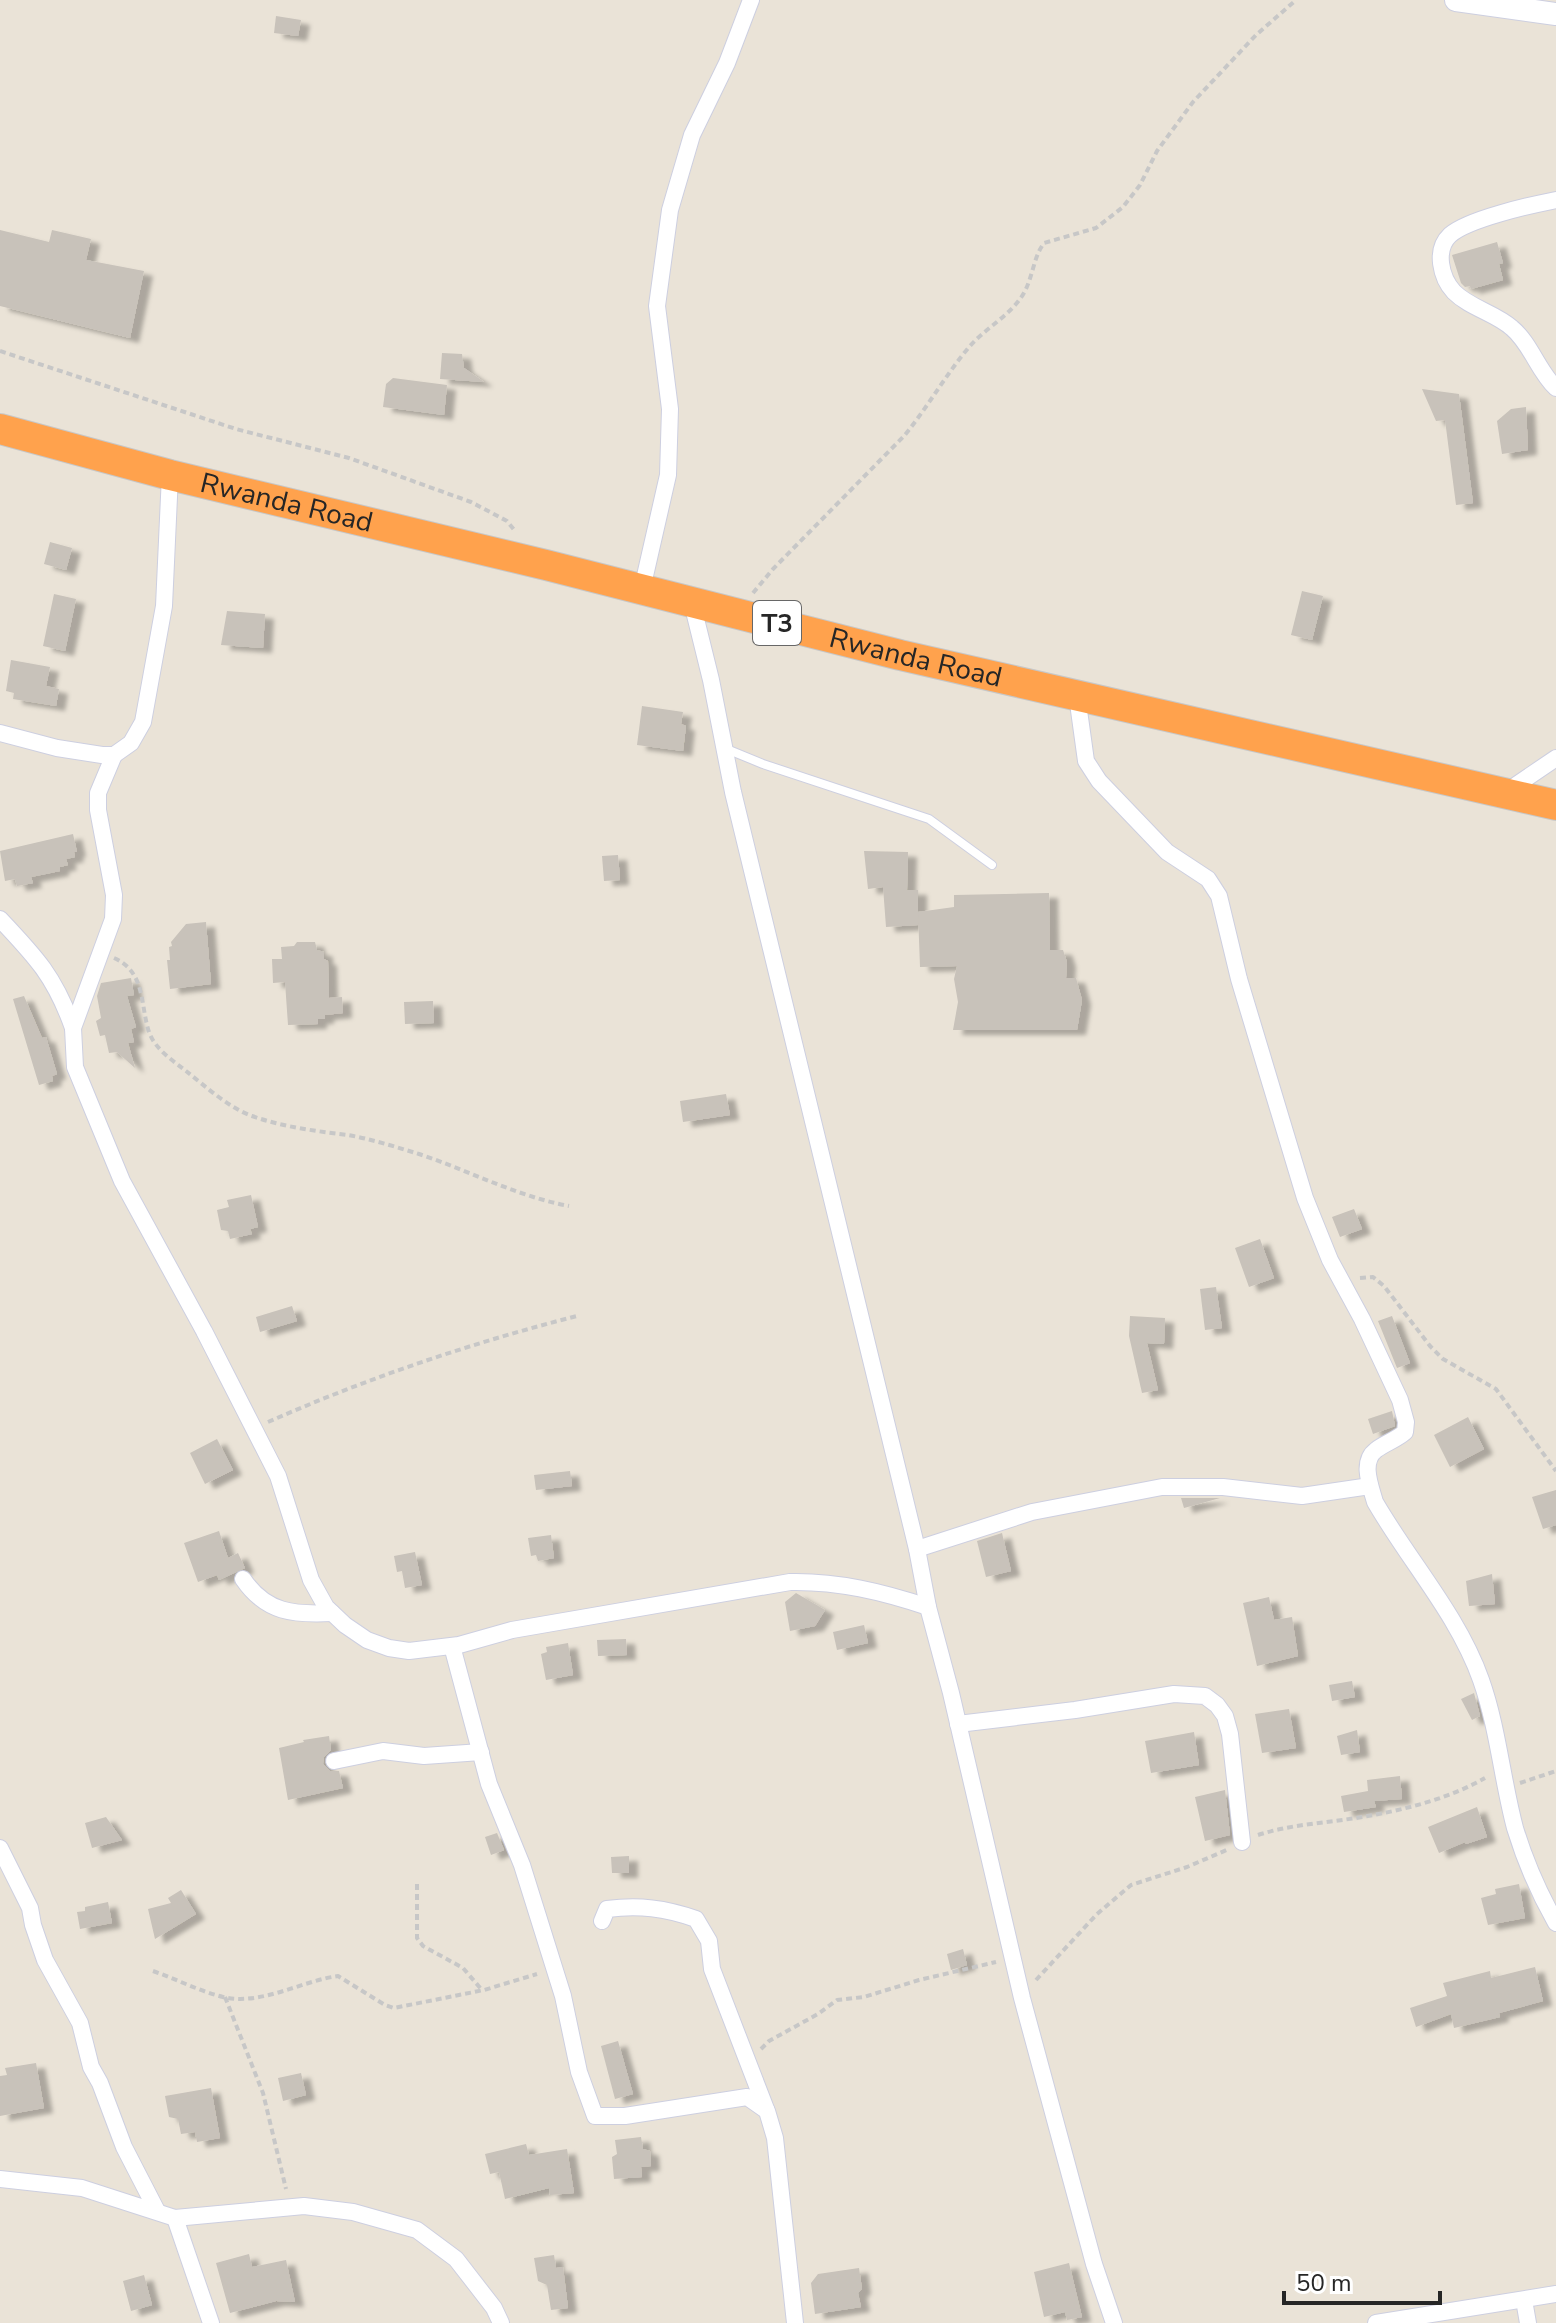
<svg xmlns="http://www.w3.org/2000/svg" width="1556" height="2323" font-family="'Nunito Sans',sans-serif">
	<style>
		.building { fill: #c8c2ba; filter: url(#shadow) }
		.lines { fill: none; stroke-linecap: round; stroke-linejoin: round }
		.lane-casing { stroke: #cdcfe0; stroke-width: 10 }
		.street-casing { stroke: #cdcfe0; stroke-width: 18 }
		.secondary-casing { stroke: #cdcfe0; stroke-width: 24 }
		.highway-casing { stroke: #c7c7c7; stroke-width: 32 }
		.path { stroke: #c7c7c7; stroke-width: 4; stroke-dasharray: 6 4; stroke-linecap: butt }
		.lane { stroke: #fff; stroke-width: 8 }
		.street { stroke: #fff; stroke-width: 16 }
		.secondary { stroke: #fff; stroke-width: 22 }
		.highway { stroke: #ffa24d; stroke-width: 30 }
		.labels { text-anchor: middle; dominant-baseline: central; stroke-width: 6; stroke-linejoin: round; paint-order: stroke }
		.shield { fill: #fff; stroke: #676767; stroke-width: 2 }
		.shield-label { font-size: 26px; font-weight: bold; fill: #262626 }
		.street-label { font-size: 28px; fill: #262626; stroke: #fff }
	</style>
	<defs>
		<filter id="shadow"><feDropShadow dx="9" dy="5" stdDeviation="2" flood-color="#0004"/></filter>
	</defs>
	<rect width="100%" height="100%" fill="#eae3d7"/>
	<!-- building -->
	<g class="building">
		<path d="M276 16 301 20 298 36 274 33Z"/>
		<path d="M0 230 49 242 52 230 91 239 86 260 144 271 130 338 0 306Z"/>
		<path d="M1497 242 1503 263 1499 264 1503 280 1471 289 1470 286 1465 287 1461 283 1452 255Z"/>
		<path d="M442 353 462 354 464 368 484 382 440 379Z"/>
		<path d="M393 378 447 385 444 415 383 407 386 384Z"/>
		<path d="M1422 389 1459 394 1473 503 1456 505 1445 420 1436 421Z"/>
		<path d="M1526 407 1528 450 1502 454 1497 421 1511 409Z"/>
		<path d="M50 542 72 548 66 570 44 564Z"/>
		<path d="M1302 591 1323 596 1312 640 1291 635Z"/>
		<path d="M54 594 76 599 65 651 43 646Z"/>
		<path d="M227 611 265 614 263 648 221 645Z"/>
		<path d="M11 660 50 667 46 686 59 689 56 706 13 699 14 693 6 691Z"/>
		<path d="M642 706 683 712 681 724 686 726 683 751 637 745Z"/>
		<path d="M73 834 77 852H74L75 857 66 859 68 865 60 867V871L31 877 33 883 17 886 15 879 5 881 0 851Z"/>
		<path d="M864 851 908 852 907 890H918V925L886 927 883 887 868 889Z"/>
		<path d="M618 855 620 880 604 881 602 856Z"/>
		<path d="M1049 893 1050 950H1063L1067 962 1066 978H1076L1082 1000 1077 1030H953L958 1002 954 979 957 966 920 967 918 912 954 907V895Z"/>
		<path d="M206 922 211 984 170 989 167 960H170L169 947 172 946 171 942 186 924Z"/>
		<path d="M297 942H315L317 950 324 952V959L328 961 329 998 342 997 343 1013 325 1015V1019H318V1024L288 1025 285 982 273 983 272 959H282L281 947 294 946Z"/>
		<path d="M131 978 134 995 127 996 136 1027 131 1029 134 1042 128 1043 135 1068 117 1052 109 1053 105 1035 100 1036 96 1021 101 1018 97 996 101 983Z"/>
		<path d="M24 996 42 1038 46 1037 57 1074 52 1076 53 1081 39 1085 13 999Z"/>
		<path d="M433 1001 434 1023 405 1024 404 1002Z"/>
		<path d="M726 1094 730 1115 683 1122 680 1101Z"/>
		<path d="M251 1195 258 1227 250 1229 252 1234 230 1239 228 1231 221 1230 217 1210 229 1207 227 1200Z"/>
		<path d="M1354 1209 1362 1229 1340 1237 1332 1217Z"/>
		<path d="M1260 1239 1274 1278 1249 1287 1235 1248Z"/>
		<path d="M1216 1287 1222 1328 1205 1330 1200 1289Z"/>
		<path d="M292 1306 297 1321 260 1332 256 1317Z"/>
		<path d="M1130 1316 1165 1318 1164 1344 1147 1343 1158 1390 1142 1393 1129 1336Z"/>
		<path d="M1392 1316 1410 1363 1397 1368 1378 1321Z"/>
		<path d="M1392 1411 1395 1426 1373 1434 1368 1419Z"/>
		<path d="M1468 1417 1484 1449 1450 1467 1434 1435Z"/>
		<path d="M217 1439 233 1470 205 1484 190 1453Z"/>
		<path d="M570 1471 572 1486 536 1490 534 1475Z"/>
		<path d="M1556 1490V1525L1543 1529 1532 1497Z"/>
		<path d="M1181 1498H1220L1184 1508Z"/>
		<path d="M219 1531 228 1558 238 1553 245 1568 219 1580 217 1575 198 1582 184 1543Z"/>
		<path d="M1002 1533 1011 1571 986 1577 977 1541Z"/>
		<path d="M551 1535 554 1558 538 1561 536 1555 531 1556 528 1538Z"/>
		<path d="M415 1552 422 1585 405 1588 402 1571 397 1572 394 1556Z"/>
		<path d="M1492 1574 1495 1604 1469 1606 1466 1581Z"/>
		<path d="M796 1593 825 1610 815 1626 790 1631 785 1602Z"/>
		<path d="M1269 1597 1274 1620 1292 1617 1298 1656 1257 1666 1243 1603Z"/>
		<path d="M864 1625 868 1643 837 1650 833 1632Z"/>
		<path d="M626 1639 627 1655 598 1656 597 1640Z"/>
		<path d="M568 1643 573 1675 546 1680 541 1654 547 1652 546 1647Z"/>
		<path d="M1352 1681 1355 1697 1332 1701 1329 1685Z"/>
		<path d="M1474 1693 1480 1716 1472 1720 1461 1699Z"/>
		<path d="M1289 1709 1296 1748 1262 1753 1255 1714Z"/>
		<path d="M1357 1730 1360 1752 1341 1755 1337 1736Z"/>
		<path d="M1194 1732 1199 1765 1151 1773 1145 1741Z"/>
		<path d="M329 1736 331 1750 324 1757 323 1764 330 1771H339L343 1788 288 1800 279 1748 304 1742 303 1740Z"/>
		<path d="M1400 1776 1402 1799 1374 1801 1376 1807 1344 1812 1341 1796 1368 1791 1367 1780Z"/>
		<path d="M1225 1790 1230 1835 1205 1841 1195 1797Z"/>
		<path d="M1477 1807 1487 1837 1466 1844 1465 1842 1439 1853 1428 1827Z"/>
		<path d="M106 1817 122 1840 92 1848 85 1823Z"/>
		<path d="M497 1833 504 1850 491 1855 485 1837Z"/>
		<path d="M629 1856V1873H612L611 1857Z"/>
		<path d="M1519 1884 1525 1918 1488 1925 1481 1898 1496 1894 1495 1889Z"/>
		<path d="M181 1890 196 1914 155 1939 148 1909 171 1903 168 1898Z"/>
		<path d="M108 1902 112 1923 80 1929 77 1912 85 1911V1907Z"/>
		<path d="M963 1949 967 1965 951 1970 947 1954Z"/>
		<path d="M1535 1967 1543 2001 1499 2013 1500 2017 1454 2028 1451 2014 1416 2027 1410 2008 1447 1996 1443 1983 1490 1971 1491 1978Z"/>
		<path d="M618 2041 633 2094 615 2099 601 2046Z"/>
		<path d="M36 2063 44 2108 0 2116V2076L7 2075 5 2068Z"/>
		<path d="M301 2073 306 2095 283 2101 278 2078Z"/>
		<path d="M211 2088 220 2138 197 2142 195 2132 181 2134 178 2119 169 2117 165 2096Z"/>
		<path d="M641 2137 643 2149 650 2151 651 2166 641 2167 642 2177 614 2179 612 2157 617 2154 615 2140Z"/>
		<path d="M526 2144 529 2155 567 2149 574 2193 550 2195 549 2188 505 2199 499 2172 490 2174 485 2154Z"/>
		<path d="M249 2254 252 2267 286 2260 295 2302 276 2301 230 2313 216 2263Z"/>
		<path d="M554 2255 556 2268 563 2267 568 2308 551 2310 547 2285 538 2281 534 2258Z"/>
		<path d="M1069 2263 1082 2317 1067 2320 1065 2312 1044 2317 1034 2272Z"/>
		<path d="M859 2268 862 2289 858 2293 861 2307 815 2314 811 2283 818 2274Z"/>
		<path d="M144 2275 152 2305 131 2311 123 2281Z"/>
	</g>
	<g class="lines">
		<!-- lane casing -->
		<g class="lane-casing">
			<path id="lane" d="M724 748 763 764 929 819 992 865"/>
		</g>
		<!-- street casing -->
		<g class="street-casing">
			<g id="street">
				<path d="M1556 200C1531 205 1468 219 1450 235 1434 250 1441 278 1454 292 1470 308 1495 313 1512 328 1531 344 1538 371 1556 388"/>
				<path d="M642 589 668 475 670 409 657 306 670 210 692 135 727 63 751 0"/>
				<path d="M692 603 711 680 733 792 917 1549 928 1607 951 1693 1022 1998 1094 2264 1114 2323"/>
				<path d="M1077 696 1086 761 1099 781 1167 852 1208 879 1219 896 1239 979 1305 1198 1330 1260 1362 1319 1400 1400 1406 1422 1405 1432C1396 1440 1385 1443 1376 1450 1360 1462 1371 1487 1375 1502 1409 1561 1458 1615 1481 1680 1498 1728 1502 1779 1515 1828 1525 1861 1539 1893 1556 1923"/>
				<path d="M0 733 57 748 102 755H114L131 743 143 722 164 606 170 475"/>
				<path d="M114 755 98 793V810L114 895 113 919 73 1028 75 1067 122 1181 204 1331 278 1476 311 1580 326 1607 345 1625 367 1640 389 1648 409 1651 459 1645 512 1630 790 1582C838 1581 883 1592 928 1607"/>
				<path d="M1506 792 1556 758"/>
				<path d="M0 919C36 957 55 977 73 1028"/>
				<path d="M917 1549 1032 1512 1162 1487H1223L1302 1496 1370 1486"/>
				<path d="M243 1579C266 1613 294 1615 332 1613"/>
				<path d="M452 1646 489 1784 522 1865 563 1996 579 2072 595 2116H625L747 2097 767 2111 775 2138 795 2323"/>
				<path d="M958 1724 1075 1710 1174 1694 1205 1696 1217 1705 1225 1716 1230 1734 1242 1842"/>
				<path d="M334 1761 383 1751 424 1756 481 1752"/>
				<path d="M0 1848 30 1908 33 1925 45 1960 80 2023 91 2067 100 2083 124 2147 157 2211"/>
				<path d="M602 1921 607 1909C639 1905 665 1908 696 1919L709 1941 712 1969 766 2109"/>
				<path d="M0 2179 82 2188 175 2218 304 2206 353 2212 417 2230 456 2259 494 2308 501 2323"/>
				<path d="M175 2218 211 2323"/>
				<path d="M1524 2300 1528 2323"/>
				<path d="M1376 2323 1556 2294"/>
			</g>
		</g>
		<!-- secondary casing -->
		<g class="secondary-casing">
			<path id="secondary" d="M1456 0 1556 14"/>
		</g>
		<!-- highway casing -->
		<g class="highway-casing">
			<g id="highway">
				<path id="s1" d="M0 429 170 475 546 565 900 655 1556 805"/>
			</g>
		</g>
		<!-- path -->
		<g class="path">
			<path d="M0 351 236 429 349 458 471 502 507 521 515 531"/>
			<path d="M753 593 773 569 904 436C928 407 946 374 970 346 985 329 1007 317 1020 299 1033 282 1032 259 1044 243L1096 228 1123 207 1140 185 1157 151 1193 102 1256 35 1296 0"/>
			<path d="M114 958C146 972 140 1005 149 1032 155 1049 172 1060 186 1071 205 1086 229 1108 252 1116 283 1127 315 1131 348 1135 371 1139 396 1147 419 1154 470 1171 516 1196 569 1206"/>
			<path d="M1360 1278 1373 1277 1384 1286 1430 1346 1443 1359 1496 1389 1556 1471"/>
			<path d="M268 1422C368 1378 471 1343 577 1316"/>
			<path d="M1520 1783 1556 1771"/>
			<path d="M1258 1835C1292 1824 1327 1823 1362 1817 1404 1810 1448 1799 1485 1778"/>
			<path d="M417 1884V1938L423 1946 463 1968 482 1990"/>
			<path d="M153 1971C176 1979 199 1991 223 1997 261 2006 301 1981 338 1976L385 2005 394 2008 484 1990 537 1974"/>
			<path d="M1036 1980 1097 1914 1131 1885 1187 1867 1229 1849"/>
			<path d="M225 1997 263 2093 286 2189"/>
			<path d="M761 2049 769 2041 818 2014 837 2000 864 1997 919 1980 996 1962"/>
		</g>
		<!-- lane -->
		<use href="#lane" class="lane"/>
		<!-- street -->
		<use href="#street" class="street"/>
		<!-- secondary -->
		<use href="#secondary" class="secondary"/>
		<!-- highway -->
		<use href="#highway" class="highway"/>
	</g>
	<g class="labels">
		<!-- shield labels -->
		<rect class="shield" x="753" y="601" width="48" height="44" rx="6"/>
		<g class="shield-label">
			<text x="777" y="623">T3</text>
		</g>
		<!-- street labels -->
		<g class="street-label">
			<text stroke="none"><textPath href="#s1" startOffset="296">Rwanda Road</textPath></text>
			<text stroke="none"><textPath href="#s1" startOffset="944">Rwanda Road</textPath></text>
		</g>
	</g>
	<!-- scale -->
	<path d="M1284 2291v12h156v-12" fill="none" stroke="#262626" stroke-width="4"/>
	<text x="1296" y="2291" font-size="24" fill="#262626" stroke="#ffffff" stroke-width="6" paint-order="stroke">50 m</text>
</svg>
